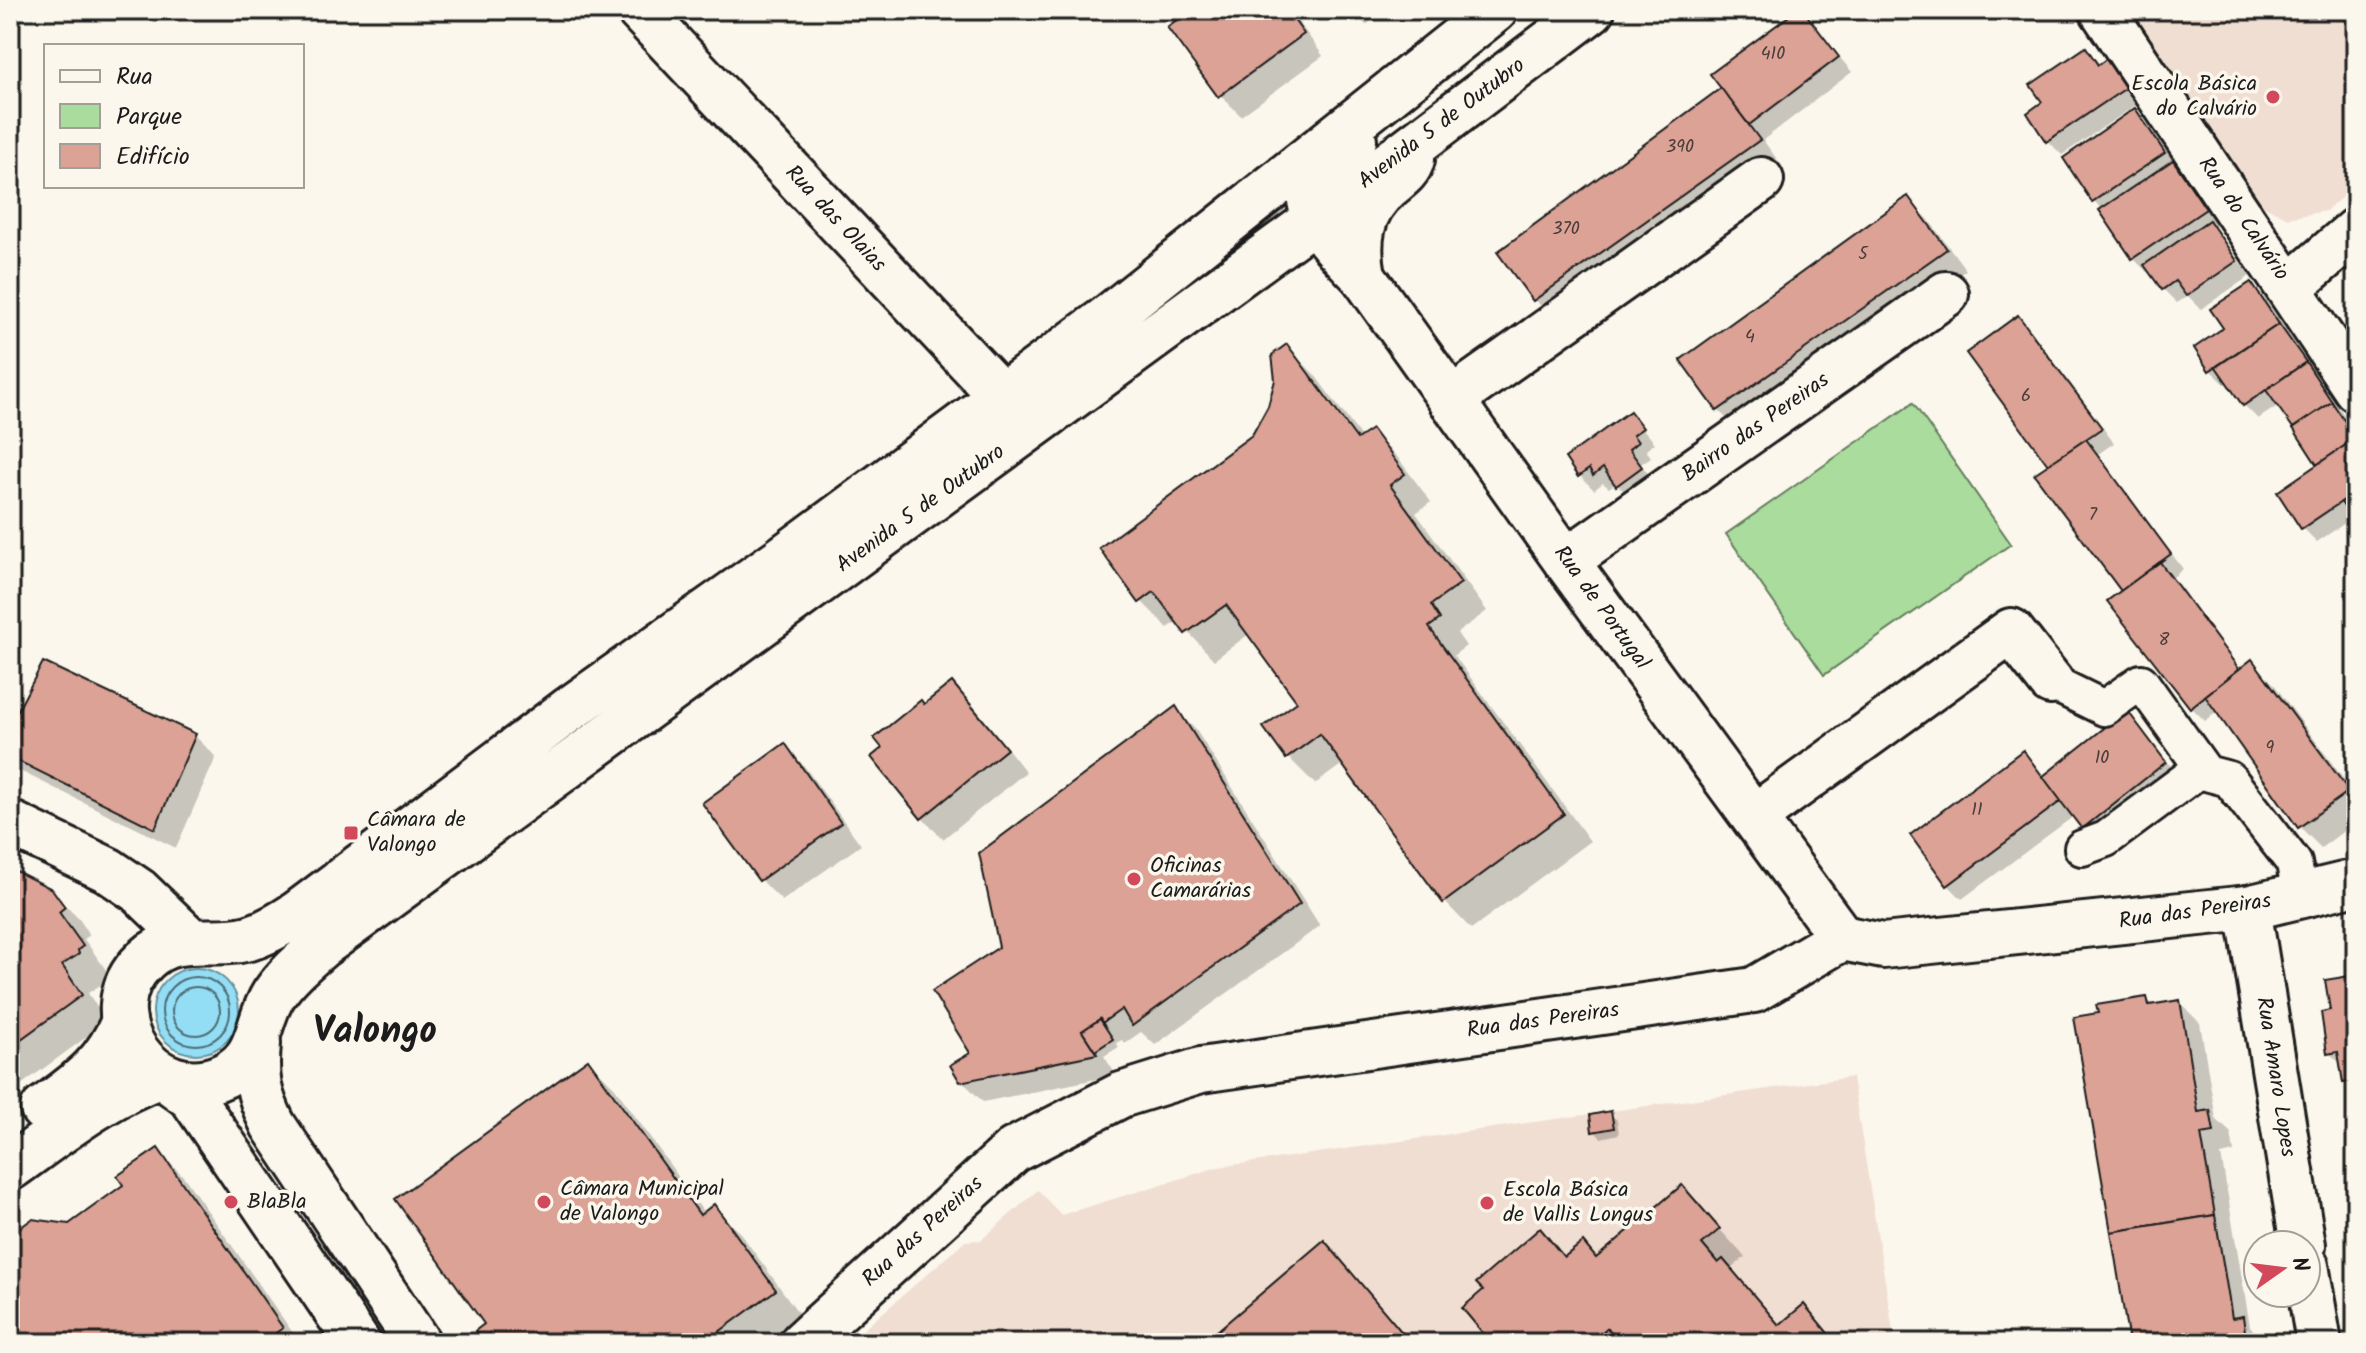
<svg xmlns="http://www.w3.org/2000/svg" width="2366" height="1353" font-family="Kalam,sans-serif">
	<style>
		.built { fill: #f1ded2 }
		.green { fill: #aadc9d; stroke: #637c5c; stroke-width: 2 }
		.water { fill: #94def5; stroke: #64909e; stroke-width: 2 }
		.shadow { fill: #0003 }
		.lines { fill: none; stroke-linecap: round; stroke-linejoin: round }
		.shore { stroke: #4c6a73; stroke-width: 2 }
		.building { fill: #dba295; stroke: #1c1c1c; stroke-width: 2 }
		.pedestrian-casing { stroke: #1c1c1c; stroke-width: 40 }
		.minor-casing { stroke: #1c1c1c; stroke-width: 50 }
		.secondary-casing { stroke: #1c1c1c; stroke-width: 50 }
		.pedestrian { stroke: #fbf7ec; stroke-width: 34 }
		.minor { stroke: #fbf7ec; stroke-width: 44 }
		.secondary { stroke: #fbf7ec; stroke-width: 44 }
		.poi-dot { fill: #d1495b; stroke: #fbf7ec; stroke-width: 3 }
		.labels { text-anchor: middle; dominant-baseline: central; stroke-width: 7; stroke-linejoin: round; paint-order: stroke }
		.number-label { font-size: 18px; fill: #4c3e3a }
		.poi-label { font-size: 22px; fill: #1c1c1c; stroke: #fbf7ec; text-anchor: start }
		.street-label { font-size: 22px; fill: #1c1c1c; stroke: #fbf7ec }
		.town-label { font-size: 38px; font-weight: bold; fill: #1c1c1c; stroke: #fbf7ec }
	</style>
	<rect width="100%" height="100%" fill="#fbf7ec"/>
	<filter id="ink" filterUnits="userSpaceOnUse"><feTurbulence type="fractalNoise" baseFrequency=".0125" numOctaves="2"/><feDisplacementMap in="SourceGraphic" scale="16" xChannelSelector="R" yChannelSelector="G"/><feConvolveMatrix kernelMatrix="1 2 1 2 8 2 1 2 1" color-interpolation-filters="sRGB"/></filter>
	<g filter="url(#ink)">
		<!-- built -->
		<g class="built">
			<path d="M2131 10H2356V185L2326 211 2288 218 2260 204Z"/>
			<path d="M1852 1077 1895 1343H848L965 1241 981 1240 1038 1190 1061 1215 1218 1167Z"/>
		</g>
		<!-- green -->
		<path class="green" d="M1913 403 2011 544 1824 675 1726 534Z"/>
		<!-- water -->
		<circle class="water" cx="196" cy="1011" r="43"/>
		<!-- shadow -->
		<g class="shadow">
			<path d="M1193 10H1290L1323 56 1241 116 1220 95Z"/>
			<path d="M1351 10H1385L1366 25Z"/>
			<path d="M1800 10 1852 72 1763 140 1779 162 1556 321 1535 300 1499 252 1729 96Z"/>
			<path d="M2086 49 2101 65 2106 62 2120 76 2139 103 2062 155 2048 141 2029 113 2044 102Z"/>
			<path d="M2135 111 2149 125 2177 167 2187 176 2219 224 2214 227 2250 276 2201 309 2188 296 2177 303 2163 289 2150 270 2147 272 2133 258 2102 209 2094 201Z"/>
			<path d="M1907 198 1928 219 1966 270 1739 431 1718 410Z"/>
			<path d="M2251 284 2265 299 2356 433V521L2354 517 2317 542 2303 528 2279 493 2319 465 2279 405 2258 419 2244 405 2229 382 2225 384 2210 370 2196 348 2225 329Z"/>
			<path d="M2018 318 2032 332 2114 443 2098 454 2183 569 2173 577 2241 670 2252 662 2273 683 2356 796V822L2321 848 2300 827 2218 711 2205 721 2191 707 2051 465Z"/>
			<path d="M1287 347 1314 374 1362 438 1371 431 1398 458 1431 502 1416 513 1487 611 1457 633 1466 646 1454 655 1590 841 1471 929 1445 902 1344 763 1315 784 1288 757 1300 703 1249 634 1214 660 1178 621 1168 628 1141 601 1253 437 1270 407Z"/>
			<path d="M1630 414 1655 443 1646 450 1651 457 1641 464 1654 482 1631 499 1616 483 1609 488 1603 483 1594 490 1580 476Z"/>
			<path d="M952 684 973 705 1026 772 943 839 922 818 924 707Z"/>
			<path d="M1175 709 1196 730 1320 926 1155 1045 1141 1032 1125 1043 1122 1040 1116 1043 1119 1047 1104 1056 1116 1075 983 1102 962 1081 973 1054 1001 948Z"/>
			<path d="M2127 713 2141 727 2179 777 2097 842 2074 816 1962 899 1948 885 2022 752 2045 778Z"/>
			<path d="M10 729 195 736 216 757 176 848 20 771 10 761Z"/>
			<path d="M784 746 805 767 861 845 782 901 761 880 705 803Z"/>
			<path d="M10 870 51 891 79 919 90 935 84 939 109 974 104 978 105 982 88 993 107 1022 10 1093Z"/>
			<path d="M2356 977V1093L2345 1082 2342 1065 2329 1053 2333 1012Z"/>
			<path d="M2147 999 2154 1006 2179 1002 2200 1023 2216 1119 2231 1133 2234 1152 2221 1155 2250 1326 2264 1343H2131L2100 1015Z"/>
			<path d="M588 1061 615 1088 705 1214 714 1207 741 1234 802 1318 768 1343H487V1324Z"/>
			<path d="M1610 1114 1617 1120 1619 1134 1601 1138 1594 1131Z"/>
			<path d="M157 1150 184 1177 300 1343H10V1237L69 1226 126 1186Z"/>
			<path d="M1682 1188 1745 1257 1731 1269 1781 1326 1803 1307 1838 1343H1494L1486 1290 1540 1231 1567 1258 1583 1244 1598 1259Z"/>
			<path d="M1324 1243 1412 1343H1206Z"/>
		</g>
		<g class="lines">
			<!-- shore -->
			<g class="shore">
				<circle cx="196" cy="1011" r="34"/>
				<circle cx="196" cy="1011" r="24"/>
			</g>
		</g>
		<!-- building -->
		<g class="building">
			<path d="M1190 10H1287L1304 34 1218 97 1167 27Z"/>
			<path d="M1797 10H1803L1839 57 1749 125 1710 74Z"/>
			<path d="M2086 47 2098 65 2106 59 2126 88 2046 142 2027 113 2042 102 2030 85Z"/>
			<path d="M1721 88 1760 140 1533 301 1497 252Z"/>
			<path d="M2135 108 2165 153 2092 202 2063 158Z"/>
			<path d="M2173 160 2206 209 2132 259 2099 210Z"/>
			<path d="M1908 196 1947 249 1717 411 1680 360Z"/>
			<path d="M2209 220 2237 261 2186 296 2175 281 2162 290 2144 265Z"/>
			<path d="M2251 282 2279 324 2209 371 2194 348 2223 328 2210 309Z"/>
			<path d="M2018 315 2102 428 2048 465 1966 353Z"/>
			<path d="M2279 324 2306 362 2243 406 2216 367Z"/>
			<path d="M1287 344 1357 439 1372 429 1405 474 1390 485 1461 583 1431 605 1440 619 1429 627 1564 814 1443 903 1320 734 1286 759 1263 727 1297 702 1226 605 1185 634 1154 592 1139 603 1099 548 1252 435 1268 406 1275 380 1272 355Z"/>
			<path d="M2306 362 2332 402 2293 428 2266 390Z"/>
			<path d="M2332 402 2356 438 2317 465 2293 428Z"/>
			<path d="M1630 411 1643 428 1633 435 1638 442 1629 449 1642 467 1616 486 1603 468 1593 476 1589 469 1578 477 1565 458Z"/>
			<path d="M2356 438V492L2301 529 2277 492Z"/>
			<path d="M2086 439 2171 554 2121 591 2034 474Z"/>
			<path d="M2356 492V525L2341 502Z"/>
			<path d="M2160 562 2239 669 2190 708 2107 601Z"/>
			<path d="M2252 659 2349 791 2298 828 2205 696Z"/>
			<path d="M43 662 196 734 155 829 10 757V725Z"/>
			<path d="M952 682 1007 749 921 819 871 757 882 748 874 738 921 700 924 704Z"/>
			<path d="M1176 706 1300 904 1132 1026 1122 1009 1102 1023 1100 1019 1082 1031 1097 1054 960 1082 950 1065 970 1053 932 991 999 947 979 853Z"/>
			<path d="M2127 710 2166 762 2082 829 2042 777Z"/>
			<path d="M785 743 841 823 759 881 702 803Z"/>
			<path d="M2023 750 2061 801 1947 886 1910 835Z"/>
			<path d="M10 868 52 889 65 907 59 912 83 946 78 950 79 954 62 965 82 995 10 1047Z"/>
			<path d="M2356 975V1081L2343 1083 2338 1052 2327 1054 2321 1012 2330 1010 2325 980Z"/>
			<path d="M2147 997 2149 1005 2180 1000 2198 1112 2210 1110 2214 1132 2201 1134 2215 1215 2111 1232 2074 1017 2098 1013 2096 1005Z"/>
			<path d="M1100 1019 1113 1039 1095 1051 1082 1031Z"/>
			<path d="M588 1059 700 1215 714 1204 776 1290 704 1343H484L475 1331 484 1324 395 1199Z"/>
			<path d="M1611 1111 1614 1128 1592 1132 1590 1115Z"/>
			<path d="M158 1148 283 1328 261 1343H10V1235L32 1219 69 1224 123 1185 117 1176Z"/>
			<path d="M1682 1185 1720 1229 1702 1244 1718 1263 1723 1259 1779 1325 1804 1304 1836 1343H1620L1607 1328 1590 1343H1491L1462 1308 1483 1290 1476 1283 1540 1228 1564 1257 1583 1242 1596 1258Z"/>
			<path d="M2215 1215 2232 1318 2243 1316 2246 1339 2240 1340V1343H2129L2111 1232Z"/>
			<path d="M1324 1240 1411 1343H1309L1306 1338 1300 1343H1203Z"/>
			<path d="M1607 1328 1620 1343H1590Z"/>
		</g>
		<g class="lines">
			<!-- pedestrian casing -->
			<g class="pedestrian-casing">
				<g id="pedestrian">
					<path d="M2051 682 2104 708 2141 682 2206 773 2229 779 2294 863 2300 895"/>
					<path d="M2082 848 2106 839 2202 768"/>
				</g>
			</g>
			<!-- minor casing -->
			<g class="minor-casing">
				<g id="minor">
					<path d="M639 10 1026 422"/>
					<path d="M2102 10 2356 389"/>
					<path d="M1354 140C1341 150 1324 160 1316 174 1293 212 1340 251 1363 276L1566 561 1842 938"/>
					<path d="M1363 276C1357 243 1359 211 1388 187 1398 178 1409 172 1412 159"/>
					<path d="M2289 288 2356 230"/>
					<path d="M1451 400 1761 180"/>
					<path d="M1566 561 1946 294"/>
					<path d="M1754 817 2011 631 2051 682"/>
					<path d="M10 823 108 870 139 891 190 940"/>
					<path d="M2248 908 2303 1245"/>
					<path d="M2306 1265 2319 1343"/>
					<path d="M802 1343 1014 1150 1121 1095 1201 1070 1754 990 1842 938 1883 946 2248 908 2356 882"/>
				</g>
			</g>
			<!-- secondary casing -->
			<g class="secondary-casing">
				<g id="secondary">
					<path d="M1495 10 1106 319 780 560 567 711 298 913C283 923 267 933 249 938 213 948 176 930 145 960 87 1014 153 1110 225 1075 263 1056 255 1023 274 994 287 975 304 961 321 946L1332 207 1592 10"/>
					<path d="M258 1043C255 1078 258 1094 273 1125L418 1343"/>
					<path d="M161 1075 192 1098 358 1343"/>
					<path d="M43 1109C81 1081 105 1066 124 1021"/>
					<path d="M10 1168C59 1133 104 1096 161 1075"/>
				</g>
			</g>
			<!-- pedestrian -->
			<use href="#pedestrian" class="pedestrian"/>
			<!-- minor -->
			<use href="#minor" class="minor"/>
			<!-- secondary -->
			<use href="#secondary" class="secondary"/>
		</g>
	</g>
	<!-- markers -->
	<g class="poi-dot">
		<circle cx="2273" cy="97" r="8"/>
		<rect x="343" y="825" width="16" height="16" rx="4"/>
		<circle cx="1134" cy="879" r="8"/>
		<circle cx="231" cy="1202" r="8"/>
		<circle cx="544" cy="1202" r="8"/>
		<circle cx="1487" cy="1203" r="8"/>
	</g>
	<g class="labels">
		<!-- number labels -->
		<g class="number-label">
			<text x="1773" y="54">410</text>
			<text x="1680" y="147">390</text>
			<text x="1566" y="229">370</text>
			<text x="1863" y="254">5</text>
			<text x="1750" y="337">4</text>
			<text x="2026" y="396">6</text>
			<text x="2093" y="515">7</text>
			<text x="2164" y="640">8</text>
			<text x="2270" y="748">9</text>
			<text x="2102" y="758">10</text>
			<text x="1977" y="810">11</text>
		</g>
		<!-- poi labels -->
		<g class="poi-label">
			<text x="2257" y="84" text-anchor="end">Escola Básica<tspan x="2257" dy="25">do Calvário</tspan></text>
			<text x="367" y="820">Câmara de<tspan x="367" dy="25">Valongo</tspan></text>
			<text x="1150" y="866">Oficinas<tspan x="1150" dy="25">Camarárias</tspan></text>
			<text x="560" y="1189">Câmara Municipal<tspan x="560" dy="25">de Valongo</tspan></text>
			<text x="1503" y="1190">Escola Básica<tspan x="1503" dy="25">de Vallis Longus</tspan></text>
			<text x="247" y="1202">BlaBla</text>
		</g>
		<!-- street labels -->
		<g class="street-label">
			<text transform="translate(1442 124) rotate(-37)">Avenida 5 de Outubro</text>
			<text transform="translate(835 219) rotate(47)">Rua das Olaias</text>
			<text transform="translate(2243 219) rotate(56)">Rua do Calvário</text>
			<text transform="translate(1756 428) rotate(-35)">Bairro das Pereiras</text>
			<text transform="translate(921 509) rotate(-36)">Avenida 5 de Outubro</text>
			<text transform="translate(1601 608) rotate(54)">Rua de Portugal</text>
			<text transform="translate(2195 912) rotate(-8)">Rua das Pereiras</text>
			<text transform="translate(1543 1021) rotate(-8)">Rua das Pereiras</text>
			<text transform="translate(2275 1077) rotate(81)">Rua Amaro Lopes</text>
			<text transform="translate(923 1232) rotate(-42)">Rua das Pereiras</text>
		</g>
		<!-- town labels -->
		<g class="town-label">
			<text x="375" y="1032">Valongo</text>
		</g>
	</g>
	<!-- margin -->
	<rect width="2366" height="1353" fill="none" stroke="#fbf7ec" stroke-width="40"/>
	<rect x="20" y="20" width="2326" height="1313" fill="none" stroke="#1c1c1c" stroke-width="3" filter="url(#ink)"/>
	<!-- legend -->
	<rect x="44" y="44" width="260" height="144" fill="#fbf7ec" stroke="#a29f99" stroke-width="2"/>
	<rect x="60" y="70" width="40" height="12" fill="#fbf7ec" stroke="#a29f99" stroke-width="2"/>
	<text x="116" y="84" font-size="24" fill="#1c1c1c">Rua</text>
	<rect x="60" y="104" width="40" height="24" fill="#aadc9d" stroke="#a29f99" stroke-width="2"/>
	<text x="116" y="124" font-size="24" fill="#1c1c1c">Parque</text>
	<rect x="60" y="144" width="40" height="24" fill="#dba295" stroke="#a29f99" stroke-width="2"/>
	<text x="116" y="164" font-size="24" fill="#1c1c1c">Edifício</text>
	<!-- north arrow -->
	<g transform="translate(2282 1269) rotate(76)"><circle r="38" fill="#fbf7ec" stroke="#a29f99" stroke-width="2"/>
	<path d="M0-6L14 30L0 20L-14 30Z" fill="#d1495b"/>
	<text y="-12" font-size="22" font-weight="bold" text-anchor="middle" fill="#1c1c1c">N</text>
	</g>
</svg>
